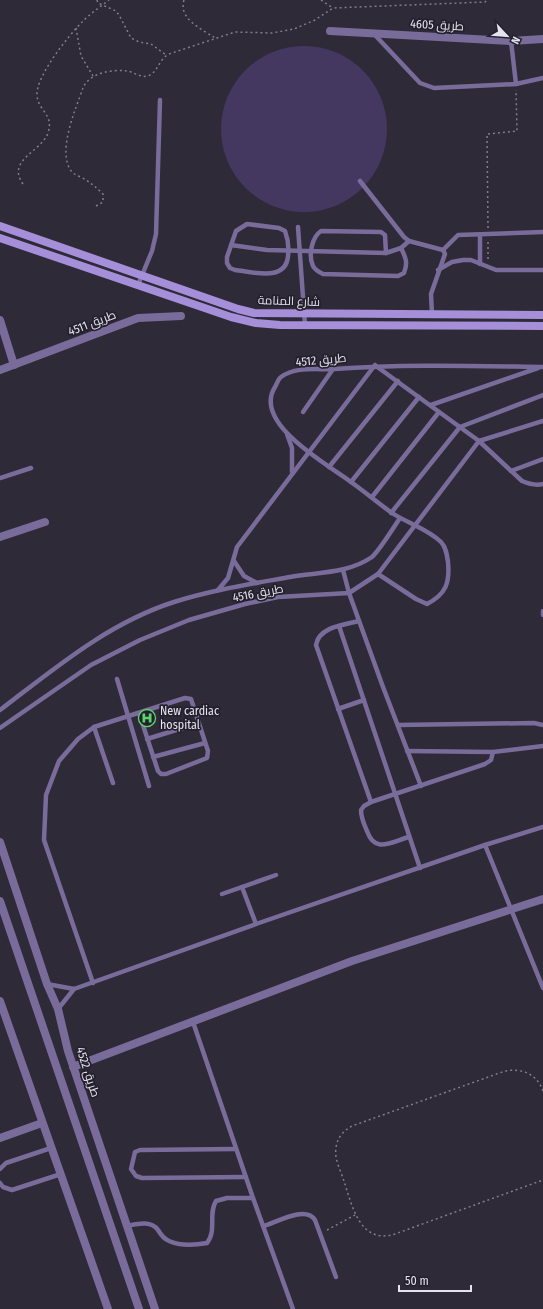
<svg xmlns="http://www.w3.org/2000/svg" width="543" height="1309" font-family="'Fira Sans Condensed',Cairo,sans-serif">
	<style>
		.grass { fill: #443861 }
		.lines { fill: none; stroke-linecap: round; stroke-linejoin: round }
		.path { stroke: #817e8a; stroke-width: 1.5; stroke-dasharray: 2 3; stroke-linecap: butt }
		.lane { stroke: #796c9a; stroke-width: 4.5 }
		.street { stroke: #796c9a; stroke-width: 8 }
		.secondary { stroke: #a58fd9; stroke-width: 8 }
		.labels { text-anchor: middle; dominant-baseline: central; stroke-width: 3.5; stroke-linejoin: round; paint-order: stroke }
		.street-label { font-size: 12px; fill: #e5e3ed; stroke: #24202e }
		.poi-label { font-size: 12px; fill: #e5e3ed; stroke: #24202e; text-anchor: start }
	</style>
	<rect width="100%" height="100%" fill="#2e2a38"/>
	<!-- grass -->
	<circle class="grass" cx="304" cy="129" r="83"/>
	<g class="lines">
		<!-- path -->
		<g class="path">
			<path d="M97 0 98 3 116 11 119 15 131 38 139 42 151 44 166 55"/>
			<path d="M184 0C178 19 202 29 215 38"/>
			<path d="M321 0 333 8"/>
			<path d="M76 28 81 56 93 76"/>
			<path d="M23 184C6 160 41 152 48 133 54 114 39 112 37 96 35 77 69 35 83 21 91 13 100 7 109 0"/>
			<path d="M96 206 103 202V194C97 188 92 184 86 180 82 177 76 176 72 172 56 153 76 108 83 88 89 73 112 69 127 71 134 72 140 78 148 76 158 72 159 59 169 54L235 32 272 33 294 29 315 20 333 8 485 2 487 0"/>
			<path d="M488 228 487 134 517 131 516 90"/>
			<path d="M488 242V260"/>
			<path d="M543 1091C537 1074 522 1068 505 1071L352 1126C343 1131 337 1138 336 1148 334 1159 341 1171 344 1181 352 1206 360 1245 395 1234L543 1180"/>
			<path d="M327 1230 355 1215"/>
		</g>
		<!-- lane -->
		<g class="lane">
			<path d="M374 34 420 83 434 88 516 84 543 78"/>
			<path d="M511 41 516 84"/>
			<path d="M360 181 404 237 409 241 443 250 445 254 431 294 432 315"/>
			<path d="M247 224 279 228 285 231C288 239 289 248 288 256 286 282 253 272 235 270L230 268 227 263V257L236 231Z"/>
			<path d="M298 227 305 325"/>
			<path d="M480 235V264"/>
			<path d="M231 245 267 250 386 253 401 248 409 241"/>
			<path d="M443 250 458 235 543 232"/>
			<path d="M386 253 385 235 381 232 321 231C312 237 308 255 313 266 315 270 319 272 323 274L398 276 404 273C408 263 406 258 401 248"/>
			<path d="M438 270 452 262 463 260H471L496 270H543"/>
			<path d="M138 285 152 251 156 234 160 100"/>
			<path d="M376 366 479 441 522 481C529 484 535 486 543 484"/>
			<path d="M431 405 538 368"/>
			<path d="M303 412 333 369"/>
			<path d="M287 434 292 448V472"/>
			<path d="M479 441 543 421"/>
			<path d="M329 467 398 381"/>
			<path d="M511 471 543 459"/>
			<path d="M0 478 31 468"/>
			<path d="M351 482 419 397"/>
			<path d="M372 497 439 412"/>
			<path d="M391 513 460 427 543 395"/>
			<path d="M234 561 244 576 257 583"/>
			<path d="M343 570 349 593 383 687 421 786"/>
			<path d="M378 574 416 599 427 604C446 594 450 583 448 562 447 555 446 547 441 542 428 529 407 523 392 513 378 503 365 492 351 482 327 464 252 423 275 387 277 384 278 379 281 377 296 366 317 370 334 369 404 364 473 366 543 367"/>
			<path d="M218 590 228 578 237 547 375 365"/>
			<path d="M543 611V615"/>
			<path d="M359 621C343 625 319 627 316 645L371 802"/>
			<path d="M339 626 420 868"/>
			<path d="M117 679 149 786"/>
			<path d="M338 709 364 700"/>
			<path d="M0 710C54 669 108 623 174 602 212 590 251 584 290 577 318 572 347 574 372 557 379 551 394 527 400 518"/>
			<path d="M398 725 534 723 543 725"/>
			<path d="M94 727 113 783"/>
			<path d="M0 728 91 665 140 640 189 620 245 604 278 597 349 593 378 574 479 441"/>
			<path d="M147 739 199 723"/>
			<path d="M407 751 493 752"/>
			<path d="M153 757 205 743"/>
			<path d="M409 837C391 842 375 854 367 831 364 824 361 818 361 810L364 806 371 802 485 764 491 760 493 752 543 746"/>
			<path d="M485 845 543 988"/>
			<path d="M242 887 256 924"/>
			<path d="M222 894 276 875"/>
			<path d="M93 983 44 840 46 795 59 761 78 739 94 727 185 698 191 699 208 751 207 758 166 774H161L158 771 139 713"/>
			<path d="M47 984 74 989 256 924 485 845 543 827"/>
			<path d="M58 1009 74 989"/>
			<path d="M193 1022 253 1198 293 1309"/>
			<path d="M236 1149 140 1150 135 1152 131 1169 136 1176 142 1178 246 1177"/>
			<path d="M0 1169 6 1163 51 1148"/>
			<path d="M0 1183 3 1187 12 1190 61 1174"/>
			<path d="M126 1226C137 1224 151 1220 158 1230 161 1235 164 1239 169 1241 180 1246 196 1245 207 1243 217 1231 208 1213 216 1201L227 1198H253"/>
			<path d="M264 1226C277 1222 306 1205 315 1220L336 1277"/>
		</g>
		<!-- street -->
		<g class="street">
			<path d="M330 31 511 41 543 39"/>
			<path d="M0 320 14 365"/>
			<path d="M0 370 138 318 181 316"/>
			<path d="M0 537 45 522"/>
			<path d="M0 842 47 984 58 1009 68 1051 155 1309"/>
			<path d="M0 901 139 1309"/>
			<path d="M0 1001 108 1309"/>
			<path d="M73 1067 352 961 543 899"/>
			<path d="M0 1138 42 1123"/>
		</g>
		<!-- secondary -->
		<g class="secondary">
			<path d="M0 226 238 309 254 313 543 315"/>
			<path d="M0 238 231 317 256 323 280 325 543 326"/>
		</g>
	</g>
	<!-- icons -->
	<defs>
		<g id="hospital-ring" transform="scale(0.9)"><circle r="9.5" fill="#24202e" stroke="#5ad56e" stroke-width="1.5"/><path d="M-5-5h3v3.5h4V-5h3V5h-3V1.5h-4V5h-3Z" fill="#5ad56e"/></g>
	</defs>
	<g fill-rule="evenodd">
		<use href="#hospital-ring" x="147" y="718"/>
	</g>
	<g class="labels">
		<!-- street labels -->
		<g class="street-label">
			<text transform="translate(437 25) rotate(3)">طريق 4605</text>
			<text transform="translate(289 301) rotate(2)">شارع المنامة</text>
			<text transform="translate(92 323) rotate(-21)">طريق 4511</text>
			<text transform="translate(321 360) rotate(-5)">طريق 4512</text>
			<text transform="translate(258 593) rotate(-11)">طريق 4516</text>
			<text transform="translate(88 1072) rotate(72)">طريق 4522</text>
		</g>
		<!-- poi labels -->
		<g class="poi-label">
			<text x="160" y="711">New cardiac<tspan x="160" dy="14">hospital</tspan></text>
		</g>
	</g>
	<!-- north arrow -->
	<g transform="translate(507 36) rotate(116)" stroke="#24202e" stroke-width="3" paint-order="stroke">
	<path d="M0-3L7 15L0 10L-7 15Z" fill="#e5e3ed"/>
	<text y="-6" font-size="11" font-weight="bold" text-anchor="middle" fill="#e5e3ed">N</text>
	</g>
	<!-- scale -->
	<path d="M399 1285v6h72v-6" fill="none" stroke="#e5e3ed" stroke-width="2"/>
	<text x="405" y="1285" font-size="12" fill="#e5e3ed" stroke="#24202e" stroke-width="3" paint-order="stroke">50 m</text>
</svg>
